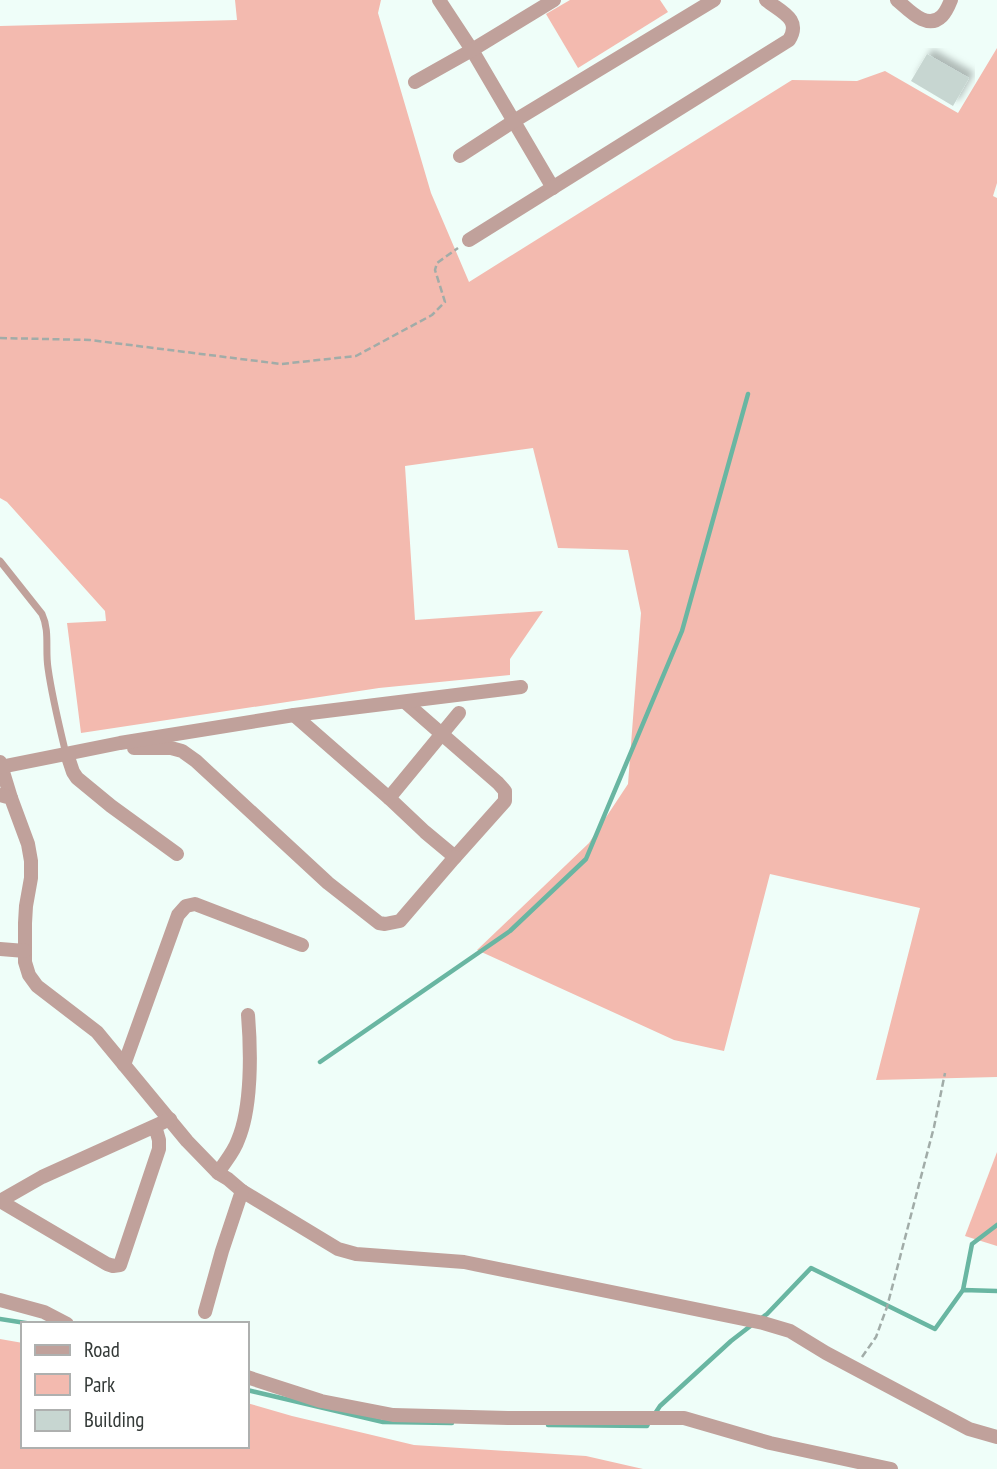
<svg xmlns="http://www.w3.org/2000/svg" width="997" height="1469" font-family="'PT Sans Narrow',sans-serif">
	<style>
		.green { fill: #f3baaf }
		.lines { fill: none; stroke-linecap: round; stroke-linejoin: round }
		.stream { stroke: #69b6a2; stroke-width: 4.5 }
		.building { fill: #c7d6d1; filter: url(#shadow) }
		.path { stroke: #a1aca8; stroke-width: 2.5; stroke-dasharray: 7 3.5; stroke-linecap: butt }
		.lane { stroke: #c0a19b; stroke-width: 7 }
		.street { stroke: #c0a19b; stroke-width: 14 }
	</style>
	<defs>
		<filter id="shadow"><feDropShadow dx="5.5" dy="-5.5" stdDeviation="3.5" flood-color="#0004"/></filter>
	</defs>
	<rect width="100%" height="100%" fill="#effef9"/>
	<!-- green -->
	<g class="green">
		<path d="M235 0H381L378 13 431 193 469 282 792 80 857 81 885 71 958 113 997 48V183L993 196 997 198V1077L876 1080 920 908 770 874 724 1051 674 1040 477 950 589 843 628 784 641 613 628 550 558 548 533 448 405 466 415 620 543 611 510 659V675L379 688 81 733 67 623 106 621 105 611 7 502 0 498V26L237 20Z"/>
		<path d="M570 0H660L668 12 578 68 546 14Z"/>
		<path d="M997 1152V1246L965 1236Z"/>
		<path d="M0 1339 23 1343V1446H247V1403L292 1416 414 1445 586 1456 643 1469H0Z"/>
	</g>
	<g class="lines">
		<!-- stream -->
		<g class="stream">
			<path d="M320 1062 510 931 586 859 682 631 748 394"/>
			<path d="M963 1290 972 1244 997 1225"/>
			<path d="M0 1319 32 1324"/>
			<path d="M760 1319 767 1314 811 1268 935 1329 963 1290 997 1291"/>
			<path d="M247 1390 383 1422 452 1423"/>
			<path d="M654 1415 660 1406 731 1341 753 1324"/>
			<path d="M548 1425 647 1426 649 1422"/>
		</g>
	</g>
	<!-- building -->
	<path class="building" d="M927 54 969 78 953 106 911 81Z"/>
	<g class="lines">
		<!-- path -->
		<g class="path">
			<path d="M0 338 90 340 281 364 356 356 432 315 445 302 435 270 437 263 458 248"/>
			<path d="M862 1357 876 1337 887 1307 934 1127 945 1073"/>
		</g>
		<!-- lane -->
		<path class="lane" d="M0 561 42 614C50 631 45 649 48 668 52 697 59 725 66 754"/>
		<!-- street -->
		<g class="street">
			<path d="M439 0 472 50 553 188"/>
			<path d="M897 0C909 10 927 31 942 16 946 12 949 5 951 0"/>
			<path d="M415 82 472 50 554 0"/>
			<path d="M460 156 514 121 714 0"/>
			<path d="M469 240 789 40C802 19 781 12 766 0"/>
			<path d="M294 715 389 798 425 832 455 857 505 801V791L498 783 405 702"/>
			<path d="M134 748H171L182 751 196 761 328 883 379 923 385 924 400 921 455 857"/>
			<path d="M67 754 73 772 77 778 111 806 177 854"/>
			<path d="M0 762 11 798"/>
			<path d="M1 767 120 743 294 715 521 687"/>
			<path d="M0 795 11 798 28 844 31 861V878L26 906 25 923V962L29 975 37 986 97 1032 187 1141 218 1173 228 1179 242 1191 338 1249 356 1254 464 1262 763 1323 790 1331 826 1353 969 1429 997 1437"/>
			<path d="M389 798 459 713"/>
			<path d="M0 949 25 951"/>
			<path d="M124 1065 178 915 186 906 195 904 302 945"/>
			<path d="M155 1126 159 1140V1149L120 1265 113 1266 107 1264 0 1201 42 1177 155 1126 170 1119"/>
			<path d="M218 1173C224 1163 234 1152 238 1140 252 1107 251 1051 248 1015"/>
			<path d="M0 1300 44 1312 67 1324"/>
			<path d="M205 1312 222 1251 242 1191"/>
			<path d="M247 1377 321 1401 393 1415 508 1418H684L770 1443 891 1469"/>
		</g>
	</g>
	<!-- legend -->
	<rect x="21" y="1322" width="228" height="126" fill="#ffffff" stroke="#aeb0af" stroke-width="2"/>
	<rect x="35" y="1345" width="35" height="10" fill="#c0a19b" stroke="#aeb0af" stroke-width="2"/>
	<text x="84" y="1357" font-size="21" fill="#343a38">Road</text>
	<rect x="35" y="1374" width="35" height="21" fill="#f3baaf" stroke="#aeb0af" stroke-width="2"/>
	<text x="84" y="1392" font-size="21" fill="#343a38">Park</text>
	<rect x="35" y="1410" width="35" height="21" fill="#c7d6d1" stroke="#aeb0af" stroke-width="2"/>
	<text x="84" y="1427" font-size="21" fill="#343a38">Building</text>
</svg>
